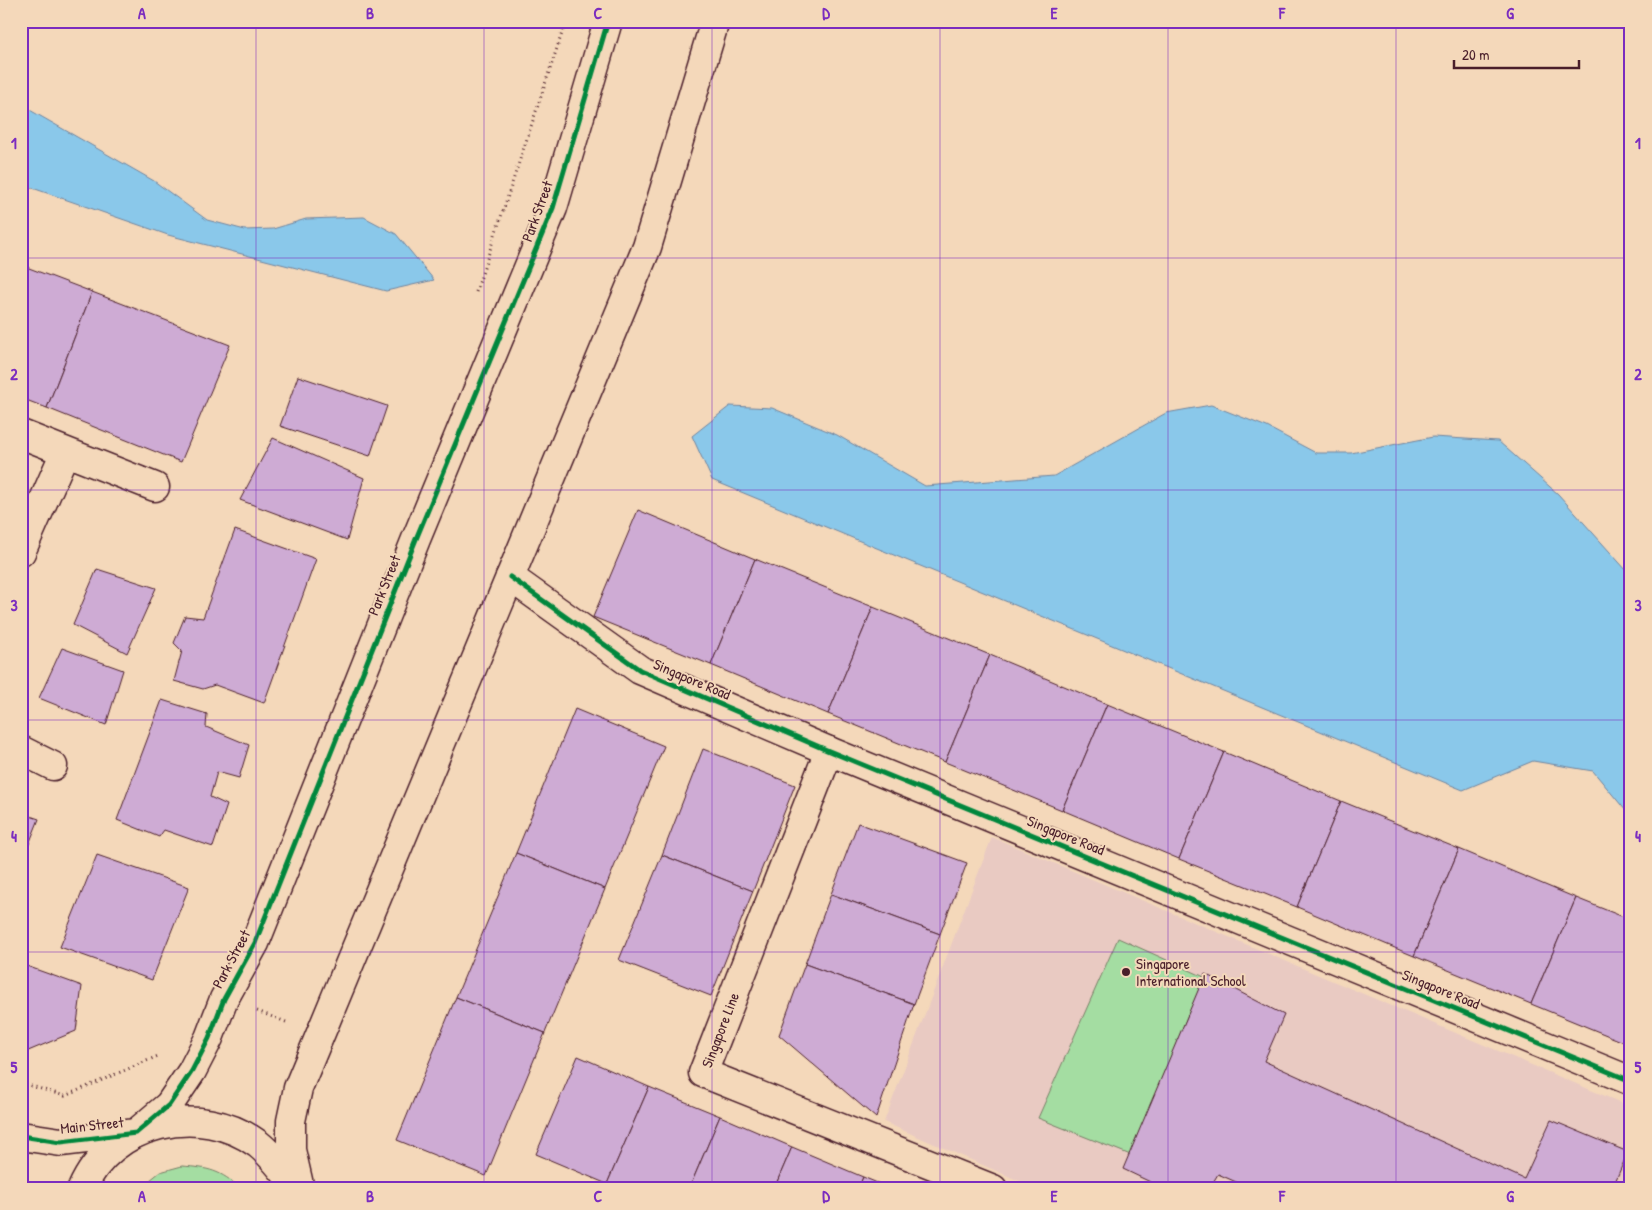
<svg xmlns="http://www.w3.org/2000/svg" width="1652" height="1210" font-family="'Patrick Hand',sans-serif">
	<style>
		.built { fill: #e9cac2 }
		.green { fill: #a4dda2; stroke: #777e66 }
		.water { fill: #8ac8ea; stroke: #70849e }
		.building { fill: #ceabd4; stroke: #4a1f2b }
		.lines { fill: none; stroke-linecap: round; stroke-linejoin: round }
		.minor-casing { stroke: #4a1f2b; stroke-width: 31 }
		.path { stroke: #4a1f2b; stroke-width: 3; stroke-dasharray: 1 4; stroke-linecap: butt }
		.minor { stroke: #f4d8ba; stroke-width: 28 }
		.cycleway-casing { stroke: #f4d8ba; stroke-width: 8 }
		.cycleway { stroke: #00873e; stroke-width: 5 }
		.grid { fill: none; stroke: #7b2cbf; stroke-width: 1; stroke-opacity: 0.55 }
		.poi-dot { fill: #4a1f2b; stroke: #f4d8ba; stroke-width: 2 }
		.labels { text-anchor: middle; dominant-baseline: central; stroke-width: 4; stroke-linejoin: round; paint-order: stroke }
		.street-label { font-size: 15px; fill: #4a1f2b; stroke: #f4d8ba }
		.poi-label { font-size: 15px; fill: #4a1f2b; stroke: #f4d8ba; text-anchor: start }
		.neatline { fill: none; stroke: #7b2cbf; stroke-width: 2 }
		.grid-label { font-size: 16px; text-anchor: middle; font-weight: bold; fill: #7b2cbf }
	</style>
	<rect width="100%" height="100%" fill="#f4d8ba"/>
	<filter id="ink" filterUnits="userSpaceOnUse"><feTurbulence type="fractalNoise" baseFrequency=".02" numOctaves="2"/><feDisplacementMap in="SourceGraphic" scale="10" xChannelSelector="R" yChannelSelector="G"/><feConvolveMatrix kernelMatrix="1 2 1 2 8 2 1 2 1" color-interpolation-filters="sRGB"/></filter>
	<g filter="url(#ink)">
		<!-- built -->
		<path class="built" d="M992 837 1631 1107V1189H1038L884 1122Z"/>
		<!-- green -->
		<g class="green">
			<path d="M1118 938 1209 979 1188 1014 1133 1156 1038 1118Z"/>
			<path d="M182 1166C209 1168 220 1170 241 1189H139L160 1172Z"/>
		</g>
		<!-- water -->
		<g class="water">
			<path d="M21 105 154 181 207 220 245 230 273 229 306 219 364 217 396 234 434 280 386 291 168 235 21 184Z"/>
			<path d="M1211 405 1267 427 1316 453H1351L1433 437 1498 441 1558 494 1627 571 1631 572V817L1593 771 1533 761 1463 790 712 480 692 436 730 406 772 408 837 435 925 486 1054 476 1166 413Z"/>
		</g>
		<!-- building -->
		<g class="building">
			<path d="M21 265 92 292 47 408 21 398Z"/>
			<path d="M92 292 230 345 181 462 47 408Z"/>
			<path d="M298 376 387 406 370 456 280 426Z"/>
			<path d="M273 438 364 478 347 540 240 500Z"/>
			<path d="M638 510 755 559 711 665 593 617Z"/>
			<path d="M235 530 316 559 264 703 215 685 203 689 174 681 182 651 174 643 185 616 203 618Z"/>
			<path d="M755 559 873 607 828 714 711 665Z"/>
			<path d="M97 569 156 588 127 653 73 625Z"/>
			<path d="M873 607 990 655 945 762 828 714Z"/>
			<path d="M62 648 123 670 106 725 39 698Z"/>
			<path d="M990 655 1107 704 1062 810 945 762Z"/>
			<path d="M162 700 207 714 206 727 249 745 239 778 217 772 210 797 227 805 213 847 164 830 159 837 117 820Z"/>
			<path d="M1107 704 1224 752 1179 859 1062 810Z"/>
			<path d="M575 709 664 746 605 889 516 853Z"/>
			<path d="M703 749 795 785 753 891 662 855Z"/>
			<path d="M1224 752 1341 801 1297 907 1179 859Z"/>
			<path d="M1341 801 1459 849 1414 956 1297 907Z"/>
			<path d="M21 813 39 819 21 864Z"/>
			<path d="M858 823 967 863 940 934 831 894Z"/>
			<path d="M1459 849 1576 898 1531 1004 1414 956Z"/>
			<path d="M516 853 605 889 545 1033 456 997Z"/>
			<path d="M97 855 189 887 152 980 60 947Z"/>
			<path d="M662 855 753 891 711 996 619 960Z"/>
			<path d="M831 894 940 934 914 1004 805 964Z"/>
			<path d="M1576 898 1631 920V1045L1531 1004Z"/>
			<path d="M21 964 82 986 76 1031 21 1054Z"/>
			<path d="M805 964 914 1004 876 1118 779 1035Z"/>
			<path d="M1205 974 1284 1015 1264 1061 1524 1179 1551 1120 1628 1152 1612 1189H1252L1218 1174 1209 1189H1165L1123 1169Z"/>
			<path d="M456 997 545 1033 486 1176 397 1140Z"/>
			<path d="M578 1056 649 1087 607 1184 536 1154Z"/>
			<path d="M649 1087 720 1116 689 1189H618L607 1184Z"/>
			<path d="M720 1116 792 1147 774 1189H689Z"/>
			<path d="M792 1147 863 1177 858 1189H774Z"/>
			<path d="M863 1177 892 1189H858Z"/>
		</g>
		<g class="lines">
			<!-- minor casing -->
			<g class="minor-casing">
				<g id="minor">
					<path d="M21 434 155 487"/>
					<path d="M21 552 65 452"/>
					<path d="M510 577 640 670 829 751 1631 1081"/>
					<path d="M21 750 53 766"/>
					<path d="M829 751 703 1073 993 1189"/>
					<path d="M21 1136 61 1142 136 1133 169 1105 192 1071 209 1038 224 999 255 943 416 539 553 208 608 21"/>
					<path d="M82 1189C111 1122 200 1101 258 1144 273 1156 285 1172 296 1187"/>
					<path d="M300 1189 291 1150V1121L298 1088 647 247 715 21"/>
				</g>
			</g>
			<!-- path -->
			<g class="path">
				<path d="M476 292 566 21"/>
				<path d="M257 1011 286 1022"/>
				<path d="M21 1083 65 1096 158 1056"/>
			</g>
			<!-- minor -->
			<use href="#minor" class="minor"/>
			<!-- cycleway casing -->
			<g class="cycleway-casing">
				<g id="cycleway">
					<path d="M510 577 640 670 829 751 1631 1081"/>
					<path d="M21 1136 61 1142 136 1133 169 1105 192 1071 209 1038 224 999 255 943 416 539 553 208 608 21"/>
				</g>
			</g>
			<!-- cycleway -->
			<use href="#cycleway" class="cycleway"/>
		</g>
	</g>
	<!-- grid -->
	<path class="grid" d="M256 21V1189M484 21V1189M712 21V1189M940 21V1189M1168 21V1189M1396 21V1189M21 258H1631M21 490H1631M21 720H1631M21 952H1631"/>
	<!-- markers -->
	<circle class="poi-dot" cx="1126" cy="972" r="5"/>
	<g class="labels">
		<!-- street labels -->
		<g class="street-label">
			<text transform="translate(537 211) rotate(-70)">Park Street</text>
			<text transform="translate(384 585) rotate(-68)">Park Street</text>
			<text transform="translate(692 679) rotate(23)">Singapore Road</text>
			<text transform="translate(1066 835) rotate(22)">Singapore Road</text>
			<text transform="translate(231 959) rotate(-62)">Park Street</text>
			<text transform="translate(1441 989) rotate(22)">Singapore Road</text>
			<text transform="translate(720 1030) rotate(-69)">Singapore Line</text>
			<text transform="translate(92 1125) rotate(-6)">Main Street</text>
		</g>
		<!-- poi labels -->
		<g class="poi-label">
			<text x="1136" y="963">Singapore<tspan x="1136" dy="17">International School</tspan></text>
		</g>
	</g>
	<!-- margin -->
	<rect width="1652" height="1210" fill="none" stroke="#f4d8ba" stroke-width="55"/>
	<!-- scale -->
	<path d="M1454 60v8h125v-8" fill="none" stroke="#4a1f2b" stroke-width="2.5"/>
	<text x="1462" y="60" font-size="15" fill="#4a1f2b" stroke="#f4d8ba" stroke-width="4" paint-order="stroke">20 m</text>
	<rect x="28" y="28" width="1596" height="1154" class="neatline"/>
	<g class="grid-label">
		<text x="142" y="19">A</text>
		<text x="370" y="19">B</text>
		<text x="598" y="19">C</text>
		<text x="826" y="19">D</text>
		<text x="1054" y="19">E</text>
		<text x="1282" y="19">F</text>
		<text x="1510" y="19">G</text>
		<text x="14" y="149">1</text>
		<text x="1638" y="149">1</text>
		<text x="14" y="380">2</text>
		<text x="1638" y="380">2</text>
		<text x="14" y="611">3</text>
		<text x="1638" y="611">3</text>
		<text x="14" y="842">4</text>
		<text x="1638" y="842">4</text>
		<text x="14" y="1073">5</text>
		<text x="1638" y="1073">5</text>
		<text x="142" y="1202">A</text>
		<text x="370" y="1202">B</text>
		<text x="598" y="1202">C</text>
		<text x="826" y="1202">D</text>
		<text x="1054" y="1202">E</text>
		<text x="1282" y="1202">F</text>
		<text x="1510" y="1202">G</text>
	</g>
</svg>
